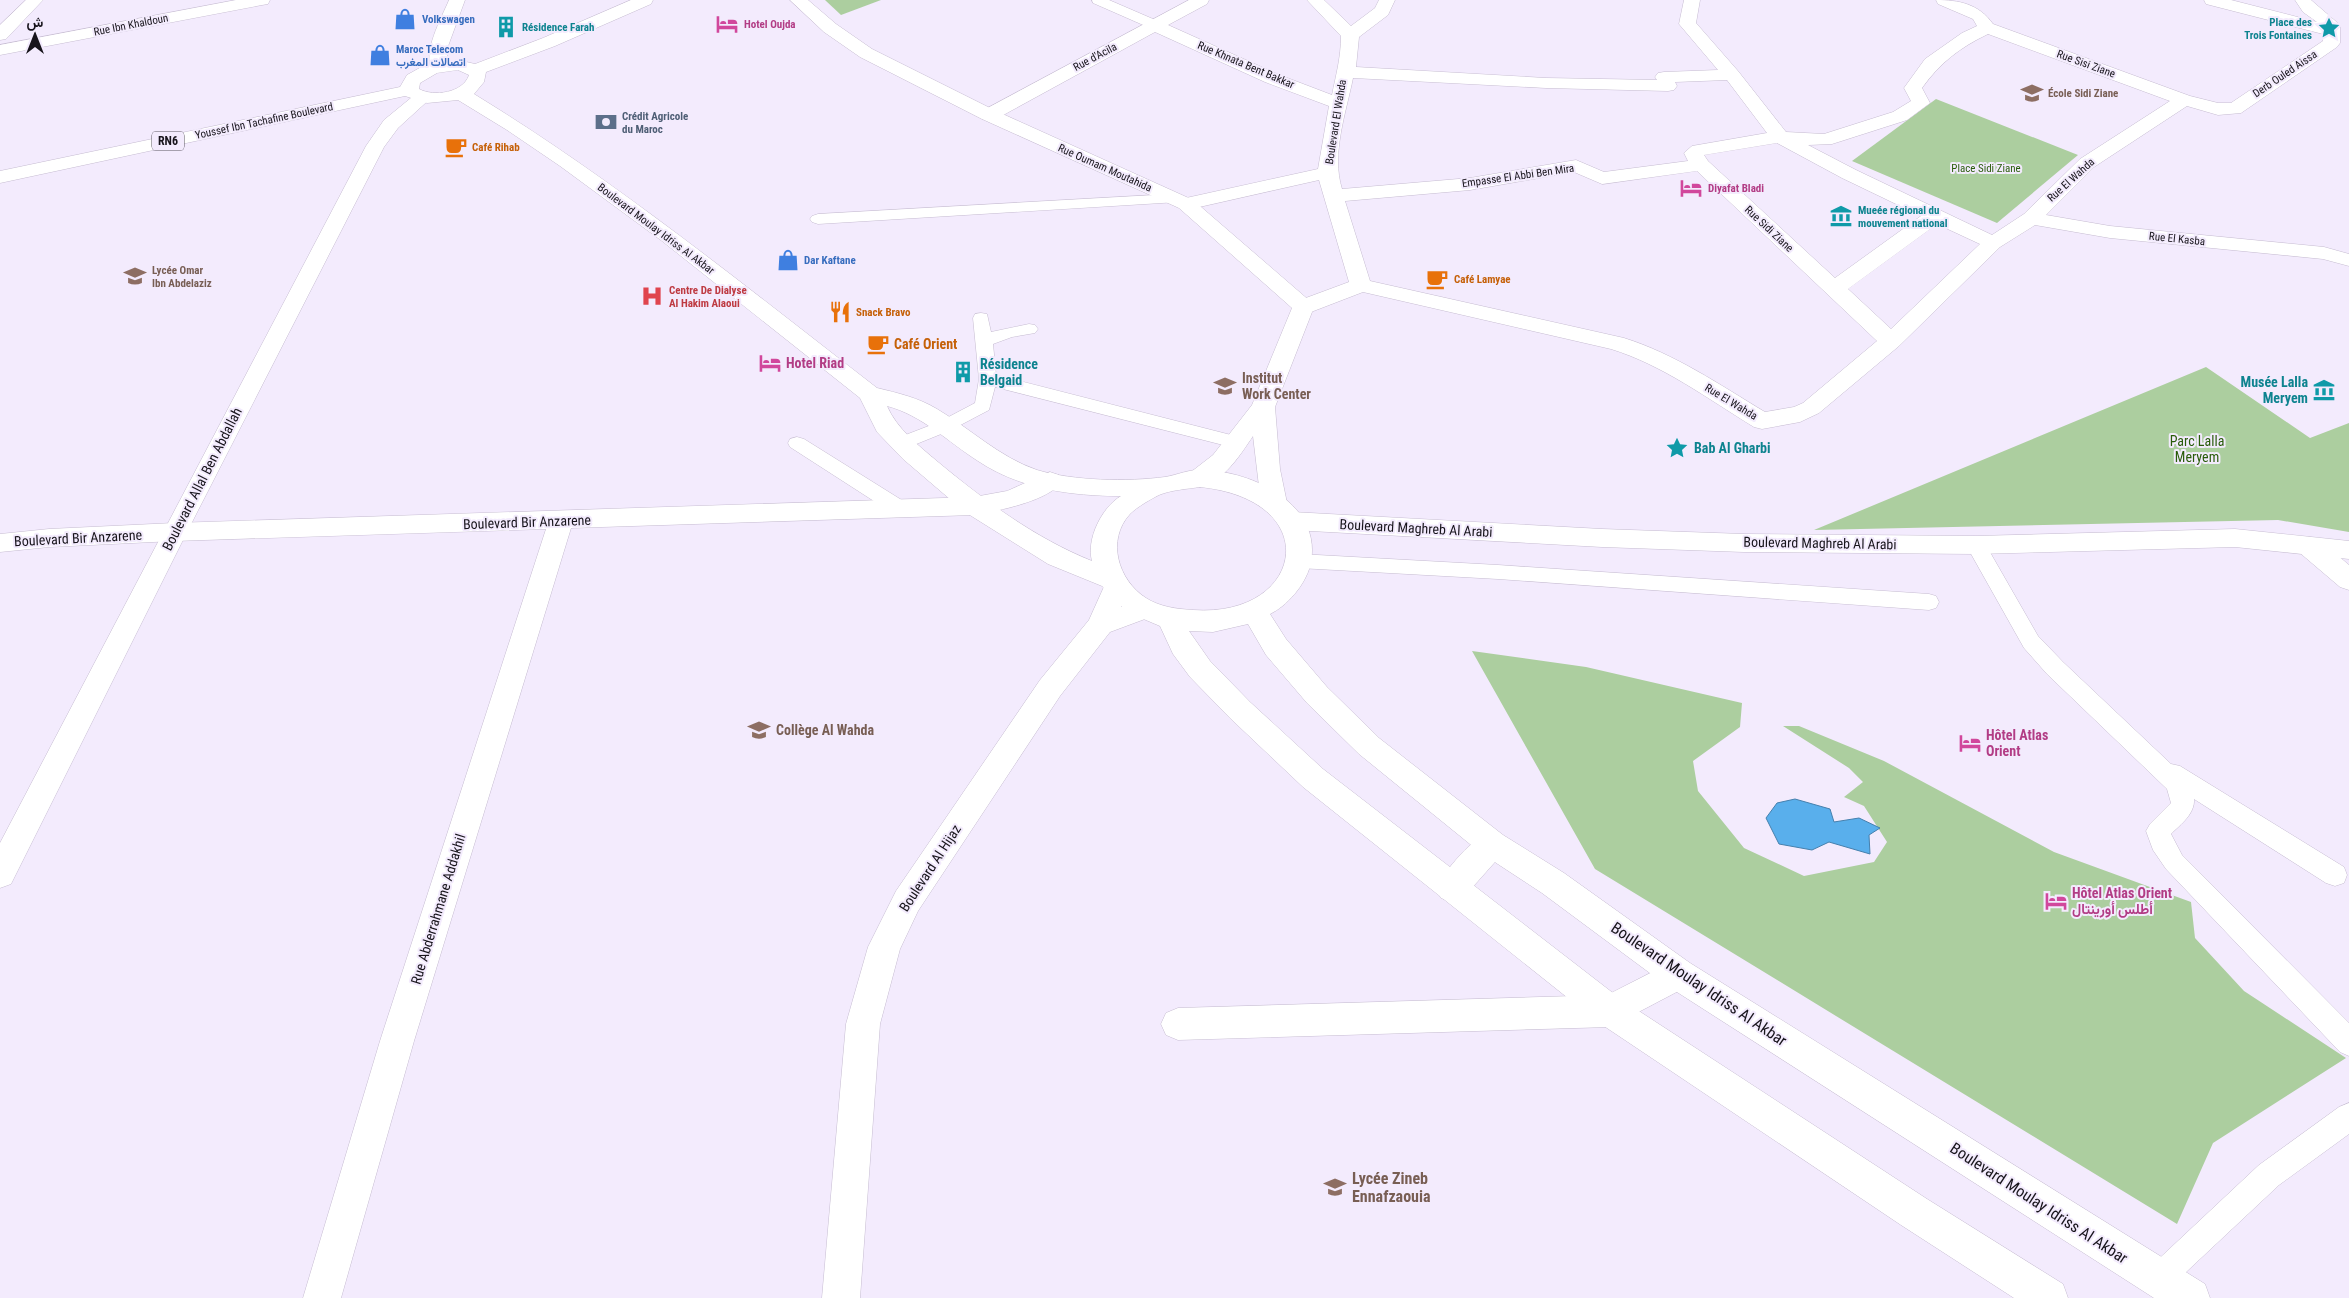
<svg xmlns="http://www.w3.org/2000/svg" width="2349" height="1298" font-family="'Roboto Condensed',Vazirmatn,sans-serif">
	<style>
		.green { fill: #acce9f }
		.water { fill: #59afec; stroke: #4580ad }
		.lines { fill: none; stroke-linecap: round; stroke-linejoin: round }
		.lane-casing { stroke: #c6bcd1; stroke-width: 1 }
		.street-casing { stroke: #c6bcd1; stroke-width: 1 }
		.secondary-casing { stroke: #c6bcd1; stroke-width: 1 }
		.primary-casing { stroke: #c6bcd1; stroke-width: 1 }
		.lane { fill: #fff; fill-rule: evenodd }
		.street { fill: #fff; fill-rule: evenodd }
		.secondary { fill: #fff; fill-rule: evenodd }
		.primary { fill: #fff; fill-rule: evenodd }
		.labels { text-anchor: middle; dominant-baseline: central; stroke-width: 4; stroke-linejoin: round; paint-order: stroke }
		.far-shop-label { font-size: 11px; font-weight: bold; fill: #366cbe; stroke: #f3ebfd; text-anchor: start }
		.far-culture-label { font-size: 11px; font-weight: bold; fill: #0d838f; stroke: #f3ebfd; text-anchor: start }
		.far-hotel-label { font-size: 11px; font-weight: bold; fill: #b23c85; stroke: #f3ebfd; text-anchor: start }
		.far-street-label { font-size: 11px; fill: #17141b; stroke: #f3ebfd }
		.far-education-label { font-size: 11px; font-weight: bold; fill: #785e54; stroke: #f3ebfd; text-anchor: start }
		.far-service-label { font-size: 11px; font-weight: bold; fill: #4e5e75; stroke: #f3ebfd; text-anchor: start }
		.far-food-label { font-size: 11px; font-weight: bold; fill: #c56008; stroke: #f3ebfd; text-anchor: start }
		.far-park-label { font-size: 11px; fill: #295c0a; stroke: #f3ebfd }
		.far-health-label { font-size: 11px; font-weight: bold; fill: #be3a42; stroke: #f3ebfd; text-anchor: start }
		.shield { fill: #f3ebfd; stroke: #59545f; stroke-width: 1 }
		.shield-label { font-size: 12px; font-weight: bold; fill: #17141b }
		.food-label { font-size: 14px; font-weight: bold; fill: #c56008; stroke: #f3ebfd; text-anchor: start }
		.hotel-label { font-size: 14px; font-weight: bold; fill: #b23c85; stroke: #f3ebfd; text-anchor: start }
		.culture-label { font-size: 14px; font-weight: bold; fill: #0d838f; stroke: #f3ebfd; text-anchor: start }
		.education-label { font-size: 14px; font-weight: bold; fill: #785e54; stroke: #f3ebfd; text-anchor: start }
		.park-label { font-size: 14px; fill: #295c0a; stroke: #f3ebfd }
		.street-label { font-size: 14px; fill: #17141b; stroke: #f3ebfd }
		.near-street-label { font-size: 16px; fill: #17141b; stroke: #f3ebfd }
		.near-education-label { font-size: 16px; font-weight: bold; fill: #785e54; stroke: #f3ebfd; text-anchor: start }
	</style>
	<rect width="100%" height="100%" fill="#f3ebfd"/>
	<!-- green -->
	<g class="green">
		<path d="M825 0H881L841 15Z"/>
		<path d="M1936 99 2078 155 1997 223 1852 161Z"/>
		<path d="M2206 367 2310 438 2349 423V532L2278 520 1814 530Z"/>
		<path d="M1472 651 1586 667 1742 703 1740 727 1693 761 1698 791 1744 848 1804 876 1874 862 1887 842 1864 806 1844 797 1863 782 1849 768 1783 726H1799L1884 761 2054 852 2191 902 2195 938 2244 991 2346 1058 2213 1143 2177 1224 1595 869Z"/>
	</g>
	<!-- water -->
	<path class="water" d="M1795 799 1830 809 1834 822 1859 818 1880 828 1869 835 1870 854 1829 842 1812 850 1779 844 1766 818 1777 803Z"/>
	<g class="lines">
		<!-- lane casing -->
		<g class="lane-casing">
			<g id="lane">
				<path d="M1092 0H1109L1160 22 1162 25 1160 28H1150L1093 3Z"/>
				<path d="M1173 194 1178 196 1181 199 1178 202 818 224 812 222 810 219 812 216 818 214Z"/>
				<path d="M981 313 987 314 991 332 1029 324 1035 325 1038 329 1035 333 1012 337 993 344 996 375 1235 436 1242 438 1244 442 1242 446 1235 448 995 387 989 410 951 430 909 447 902 449 895 447 893 443 895 439 939 422 975 403 979 379 973 318 975 314Z"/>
				<path d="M797 437 804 439 908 504 911 509 908 514 901 516 894 514 790 447 788 443 790 439Z"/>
				<path d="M1976 538 1983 540 2038 636 2063 662 2171 764 2180 766 2344 867 2347 875 2344 883 2335 886 2326 883 2194 799C2195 814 2181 824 2171 834L2182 855 2349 1023V1056L2340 1052 2166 869 2153 850 2146 831 2150 824 2171 803 2167 789 2047 674 2024 648 1966 545 1969 540Z"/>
				<path d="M1299 554 1498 565 1929 594 1936 596 1939 602 1936 608 1929 610 1498 579 1299 568 1292 566 1289 561 1292 556Z"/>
				<path d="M2349 1103V1134L2279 1185 2168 1289 2158 1294 2148 1289 2143 1279 2148 1269 2259 1165 2339 1107Z"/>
			</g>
		</g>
		<!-- street casing -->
		<g class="street-casing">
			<g id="street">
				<path d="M26 0H43L6 39 0 40V25Z"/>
				<path d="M236 0H270L268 4 262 5 0 55V45Z"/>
				<path d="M1189 0H1209L1207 4 1168 25 1277 74 1332 95C1336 75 1341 57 1341 36L1307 0H1324L1351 26 1375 8 1379 0H1395L1388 15 1359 37 1356 67 1546 78 1657 80 1655 77 1658 73 1664 72 1718 70 1679 24 1684 0H1700L1696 23 1738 71 1786 132 1824 134 1893 112 1911 101 1904 88 1925 59 1962 33 1977 26 1973 19 1938 4 1936 0C1959 0 1979 4 1993 24L2190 96 2218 103H2231L2323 41V34L2206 4 2204 0H2231L2317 22 2303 12 2295 0H2311L2340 25V43L2337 47 2241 113 2218 115 2187 106 2094 167 2046 215 2110 226 2324 247 2349 254V266L2323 259 2110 238 2035 225 2000 247 1899 346 1819 413 1800 422 1762 429 1754 427C1708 399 1663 365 1611 349L1363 292 1311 312 1303 314 1295 312 1292 307 1295 302 1349 282 1319 180 1186 210 1179 208 1176 204 1179 200 1186 198 1318 169 1329 106 1265 82 1155 32 996 119H982L980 115 982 111ZM1988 34 2170 101 2080 159 2024 214 1992 235 1856 170 1808 145 1832 144 1907 120 1930 103 1922 88C1940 63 1959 48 1988 34ZM1353 78 1546 88 1668 91 1674 90 1677 86 1675 82 1727 80 1767 133 1692 146 1684 153 1688 161 1604 172 1576 160 1470 178 1342 189C1331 154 1346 113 1353 78ZM1777 143 1842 178 1921 216 1835 278 1708 161 1704 155ZM1697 171 1877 341 1803 403 1794 407 1765 412C1720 385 1675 354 1624 338L1370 281 1345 201 1470 190 1574 172 1602 184ZM1937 224 1980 244 1891 329 1848 289Z"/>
				<path d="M1050 472 1059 475 1062 481C1050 501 997 511 974 515L571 528 414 1041 341 1298H303L380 1041 546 529 174 541 49 547 0 552V534L49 529 174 523 974 497 1007 491Z"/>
				<path d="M2309 537 2318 539 2349 565V590L2340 587 2300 553 2296 546 2300 539Z"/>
				<path d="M1116 577 1125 580 1129 587 1121 607 1144 599 1153 602 1157 609 1153 616 1110 632 1060 696 918 911 900 949 880 1024 860 1298H822L846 1024 868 947 896 891 1040 680 1089 620 1107 580Z"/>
				<path d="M1492 831 1503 835 1507 844 1503 853 1463 898 1452 902 1441 898 1436 888C1445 870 1473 837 1492 831Z"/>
				<path d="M1678 959 1690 963 1695 974 1690 985 1610 1027 1178 1040 1166 1035 1161 1024 1166 1013 1178 1008 1607 995Z"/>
			</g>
		</g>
		<!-- secondary casing -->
		<g class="secondary-casing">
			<g id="secondary">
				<path d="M449 0H465L447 49 448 67 445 71H433C421 54 442 17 449 0Z"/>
				<path d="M790 0H808L836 24 872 49 996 111 1193 200 1311 302 1314 307 1275 407 1280 469 1287 503 1283 509 1274 512 1265 509 1261 503 1253 436C1240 455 1218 492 1191 484L1188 478 1191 472 1213 455 1252 405 1292 308 1179 208 982 119 860 57 824 32Z"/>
				<path d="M423 92 429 93 432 97 398 128 384 147 187 532 11 884 0 888V843L366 146 384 120 417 93Z"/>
				<path d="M1292 512 1602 529 1744 534 1976 536 2235 529 2349 541V559L2235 547 1976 554 1744 552 1602 547 1292 530 1283 527 1279 521 1283 515Z"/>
			</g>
		</g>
		<!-- primary casing -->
		<g class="primary-casing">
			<path id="primary" d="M631 0H653L651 4 555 46 486 72 484 82 474 94C616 181 745 286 877 388 898 393 919 398 937 409 971 429 999 457 1037 470 1074 481 1127 482 1165 477 1177 475 1190 469 1202 470 1253 471 1325 505 1310 566 1305 585 1287 606 1270 614L1286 639 1327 687 1379 738 1503 835 1564 873 1690 963 2205 1284 2210 1298H2154L1666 985 1542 893 1481 853 1359 754 1307 703 1266 655 1248 624 1213 632 1189 631 1210 661 1250 702 1323 769 1622 1000 1927 1199 2063 1284 2068 1298H2014L1901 1225 1598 1022 1303 787 1230 718 1190 677 1173 654 1160 626 1127 612 1102 586 1048 564 965 512 903 459 877 432 860 398 662 241 560 166 507 130 458 100 427 103 405 96 0 183V171L400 87 407 75 425 65 458 60 475 64 543 38ZM458 70 469 75C463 93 434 97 419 89L420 83 437 73ZM887 406C922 415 948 442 978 461 1020 489 1071 496 1121 496 1102 507 1086 539 1092 561 1035 538 985 501 938 462 918 445 897 429 887 406ZM1200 487C1327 500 1304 618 1193 610 1177 609 1160 607 1146 598 1118 580 1106 540 1130 514 1137 507 1151 499 1159 495 1171 490 1187 489 1200 487Z"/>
		</g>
		<!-- lane -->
		<use href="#lane" class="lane"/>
		<!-- street -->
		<use href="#street" class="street"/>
		<!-- secondary -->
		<use href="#secondary" class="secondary"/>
		<!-- primary -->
		<use href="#primary" class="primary"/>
	</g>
	<!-- icons -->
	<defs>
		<g id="shop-bare" transform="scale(1.725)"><path d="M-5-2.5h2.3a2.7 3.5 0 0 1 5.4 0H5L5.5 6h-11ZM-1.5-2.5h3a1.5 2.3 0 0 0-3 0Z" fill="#3f7fe0" stroke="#f3ebfd" stroke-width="2.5" paint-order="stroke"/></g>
		<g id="hotel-bare" transform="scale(1.725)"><path d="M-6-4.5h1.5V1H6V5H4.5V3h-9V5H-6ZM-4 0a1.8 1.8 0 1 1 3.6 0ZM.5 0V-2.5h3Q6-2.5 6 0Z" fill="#d1479c" stroke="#f3ebfd" stroke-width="2.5" paint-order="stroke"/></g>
		<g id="building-bare" transform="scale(1.725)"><path d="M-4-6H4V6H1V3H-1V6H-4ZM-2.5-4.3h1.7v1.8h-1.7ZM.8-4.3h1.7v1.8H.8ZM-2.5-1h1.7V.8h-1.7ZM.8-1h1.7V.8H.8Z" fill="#0f9aa8" stroke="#f3ebfd" stroke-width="2.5" paint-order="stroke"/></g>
		<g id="sight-bare" transform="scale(1.725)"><path d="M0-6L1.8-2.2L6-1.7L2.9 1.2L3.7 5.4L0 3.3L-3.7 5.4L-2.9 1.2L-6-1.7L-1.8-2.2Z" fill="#0f9aa8" stroke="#f3ebfd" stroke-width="2.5" paint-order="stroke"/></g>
		<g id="school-bare" transform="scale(1.725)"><path d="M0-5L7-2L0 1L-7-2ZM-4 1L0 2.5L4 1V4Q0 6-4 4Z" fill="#8d6e63" stroke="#f3ebfd" stroke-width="2.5" paint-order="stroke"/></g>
		<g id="bank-bare" transform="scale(1.725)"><path d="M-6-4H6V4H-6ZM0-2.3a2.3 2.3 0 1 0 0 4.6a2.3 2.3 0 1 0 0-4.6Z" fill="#5c6f8a" stroke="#f3ebfd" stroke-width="2.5" paint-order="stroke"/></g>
		<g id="cafe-bare" transform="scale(1.725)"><path d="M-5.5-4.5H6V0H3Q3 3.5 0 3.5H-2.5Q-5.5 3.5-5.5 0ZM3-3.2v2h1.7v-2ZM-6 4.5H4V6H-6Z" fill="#e8710a" stroke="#f3ebfd" stroke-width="2.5" paint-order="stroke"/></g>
		<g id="museum-bare" transform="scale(1.725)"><path d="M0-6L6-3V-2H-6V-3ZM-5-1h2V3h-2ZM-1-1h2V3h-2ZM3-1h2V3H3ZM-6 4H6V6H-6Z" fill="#0f9aa8" stroke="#f3ebfd" stroke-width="2.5" paint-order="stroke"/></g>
		<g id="hospital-bare" transform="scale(1.725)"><path d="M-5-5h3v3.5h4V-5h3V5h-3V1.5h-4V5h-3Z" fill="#e0444e" stroke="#f3ebfd" stroke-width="2.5" paint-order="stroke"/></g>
		<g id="restaurant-bare" transform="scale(1.725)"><path d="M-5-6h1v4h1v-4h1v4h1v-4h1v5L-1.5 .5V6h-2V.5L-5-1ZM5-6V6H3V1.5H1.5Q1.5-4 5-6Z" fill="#e8710a" stroke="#f3ebfd" stroke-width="2.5" paint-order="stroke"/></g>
	</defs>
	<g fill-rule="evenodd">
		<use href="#shop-bare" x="405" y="19"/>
		<use href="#hotel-bare" x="727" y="24"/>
		<use href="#building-bare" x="506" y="27"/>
		<use href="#sight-bare" x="2329" y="28"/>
		<use href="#shop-bare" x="380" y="55"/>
		<use href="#school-bare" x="2032" y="93"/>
		<use href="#bank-bare" x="606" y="122"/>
		<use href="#cafe-bare" x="456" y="147"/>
		<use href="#hotel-bare" x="1691" y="188"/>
		<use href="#museum-bare" x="1841" y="216"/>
		<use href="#shop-bare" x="788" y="260"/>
		<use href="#school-bare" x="135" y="276"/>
		<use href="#cafe-bare" x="1437" y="279"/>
		<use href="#hospital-bare" x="652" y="296"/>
		<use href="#restaurant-bare" x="840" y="312"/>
		<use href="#cafe-bare" x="878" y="344"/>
		<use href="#hotel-bare" x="770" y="363"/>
		<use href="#building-bare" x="963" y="372"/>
		<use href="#school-bare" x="1225" y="386"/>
		<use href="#museum-bare" x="2324" y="390"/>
		<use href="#sight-bare" x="1677" y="448"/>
		<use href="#school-bare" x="759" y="730"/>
		<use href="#hotel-bare" x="1970" y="743"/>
		<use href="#hotel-bare" x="2056" y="901"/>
		<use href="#school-bare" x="1335" y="1187"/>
	</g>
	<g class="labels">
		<!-- far-shop labels -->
		<g class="far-shop-label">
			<text x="422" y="19">Volkswagen</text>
			<text x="396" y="49">Maroc Telecom<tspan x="396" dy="13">اتصالات المغرب</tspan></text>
			<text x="804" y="260">Dar Kaftane</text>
		</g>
		<!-- far-culture labels -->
		<g class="far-culture-label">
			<text x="2312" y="22" text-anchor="end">Place des<tspan x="2312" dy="13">Trois Fontaines</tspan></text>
			<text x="522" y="27">Résidence Farah</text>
			<text x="1858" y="210">Mueée régional du<tspan x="1858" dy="13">mouvement national</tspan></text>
		</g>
		<!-- far-hotel labels -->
		<g class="far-hotel-label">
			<text x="744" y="24">Hotel Oujda</text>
			<text x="1708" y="188">Diyafat Bladi</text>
		</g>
		<!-- far-street labels -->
		<g class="far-street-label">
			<text transform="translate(131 25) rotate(-11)">Rue Ibn Khaldoun</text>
			<text transform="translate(1095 57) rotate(-28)">Rue d'Acila</text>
			<text transform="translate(2086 64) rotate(20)">Rue Sisi Ziane</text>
			<text transform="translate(1246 65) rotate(23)">Rue Khnata Bent Bakkar</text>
			<text transform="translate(2285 74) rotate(-34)">Derb Ouled Aissa</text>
			<text transform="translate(264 121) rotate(-12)">Youssef Ibn Tachafine Boulevard</text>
			<text transform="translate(1336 122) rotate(-81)">Boulevard El Wahda</text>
			<text transform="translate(1105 168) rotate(24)">Rue Oumam Moutahida</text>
			<text transform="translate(1518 176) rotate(-8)">Empasse El Abbi Ben Mira</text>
			<text transform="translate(2071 180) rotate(-42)">Rue El Wahda</text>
			<text transform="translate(656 229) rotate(37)">Boulevard Moulay Idriss Al Akbar</text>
			<text transform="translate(1769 229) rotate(43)">Rue Sidi Ziane</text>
			<text transform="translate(2177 239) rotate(6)">Rue El Kasba</text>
			<text transform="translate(1731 402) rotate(31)">Rue El Wahda</text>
		</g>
		<!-- far-education labels -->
		<g class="far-education-label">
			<text x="2048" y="93">École Sidi Ziane</text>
			<text x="152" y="270">Lycée Omar<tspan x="152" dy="13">Ibn Abdelaziz</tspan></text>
		</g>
		<!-- far-service labels -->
		<g class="far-service-label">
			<text x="622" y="116">Crédit Agricole<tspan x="622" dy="13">du Maroc</tspan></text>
		</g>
		<!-- far-food labels -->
		<g class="far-food-label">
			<text x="472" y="147">Café Rihab</text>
			<text x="1454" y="279">Café Lamyae</text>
			<text x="856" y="312">Snack Bravo</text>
		</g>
		<!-- far-park labels -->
		<g class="far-park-label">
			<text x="1986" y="168">Place Sidi Ziane</text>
		</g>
		<!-- far-health labels -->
		<g class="far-health-label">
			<text x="669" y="290">Centre De Dialyse<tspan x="669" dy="13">Al Hakim Alaoui</tspan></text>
		</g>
		<!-- shield labels -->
		<rect class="shield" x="152" y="131.5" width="32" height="19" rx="4"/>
		<g class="shield-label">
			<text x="168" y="141">RN6</text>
		</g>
		<!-- food labels -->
		<g class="food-label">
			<text x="894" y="344">Café Orient</text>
		</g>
		<!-- hotel labels -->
		<g class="hotel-label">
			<text x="786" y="363">Hotel Riad</text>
			<text x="1986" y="735">Hôtel Atlas<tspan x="1986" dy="16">Orient</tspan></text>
			<text x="2072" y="893">Hôtel Atlas Orient<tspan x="2072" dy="16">أطلس أورينتال</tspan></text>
		</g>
		<!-- culture labels -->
		<g class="culture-label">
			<text x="980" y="364">Résidence<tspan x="980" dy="16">Belgaid</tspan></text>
			<text x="2308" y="382" text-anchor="end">Musée Lalla<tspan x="2308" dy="16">Meryem</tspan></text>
			<text x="1694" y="448">Bab Al Gharbi</text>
		</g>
		<!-- education labels -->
		<g class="education-label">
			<text x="1242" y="378">Institut<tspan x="1242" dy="16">Work Center</tspan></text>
			<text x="776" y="730">Collège Al Wahda</text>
		</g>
		<!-- park labels -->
		<g class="park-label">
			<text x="2197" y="441">Parc Lalla<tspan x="2197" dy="16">Meryem</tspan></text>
		</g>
		<!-- street labels -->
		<g class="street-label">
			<text transform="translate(202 479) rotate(-63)">Boulevard Allal Ben Abdallah</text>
			<text transform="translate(527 522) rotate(-2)">Boulevard Bir Anzarene</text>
			<text transform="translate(1416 528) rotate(3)">Boulevard Maghreb Al Arabi</text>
			<text transform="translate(78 538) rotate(-3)">Boulevard Bir Anzarene</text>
			<text transform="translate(1820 543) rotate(1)">Boulevard Maghreb Al Arabi</text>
			<text transform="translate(930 868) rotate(-57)">Boulevard Al Hijaz</text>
			<text transform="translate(438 909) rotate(-73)">Rue Abderrahmane Addakhil</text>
		</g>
		<!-- near-street labels -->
		<g class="near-street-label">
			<text transform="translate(1699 984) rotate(34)">Boulevard Moulay Idriss Al Akbar</text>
			<text transform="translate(2039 1203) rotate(33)">Boulevard Moulay Idriss Al Akbar</text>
		</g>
		<!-- near-education labels -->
		<g class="near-education-label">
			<text x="1352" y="1178">Lycée Zineb<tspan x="1352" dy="18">Ennafzaouia</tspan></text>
		</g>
	</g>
	<!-- north arrow -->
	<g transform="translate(35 35)" stroke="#f3ebfd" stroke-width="4" paint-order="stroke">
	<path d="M0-4L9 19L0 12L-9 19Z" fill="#17141b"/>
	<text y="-8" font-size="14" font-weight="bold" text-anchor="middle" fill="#17141b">ش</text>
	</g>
</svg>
